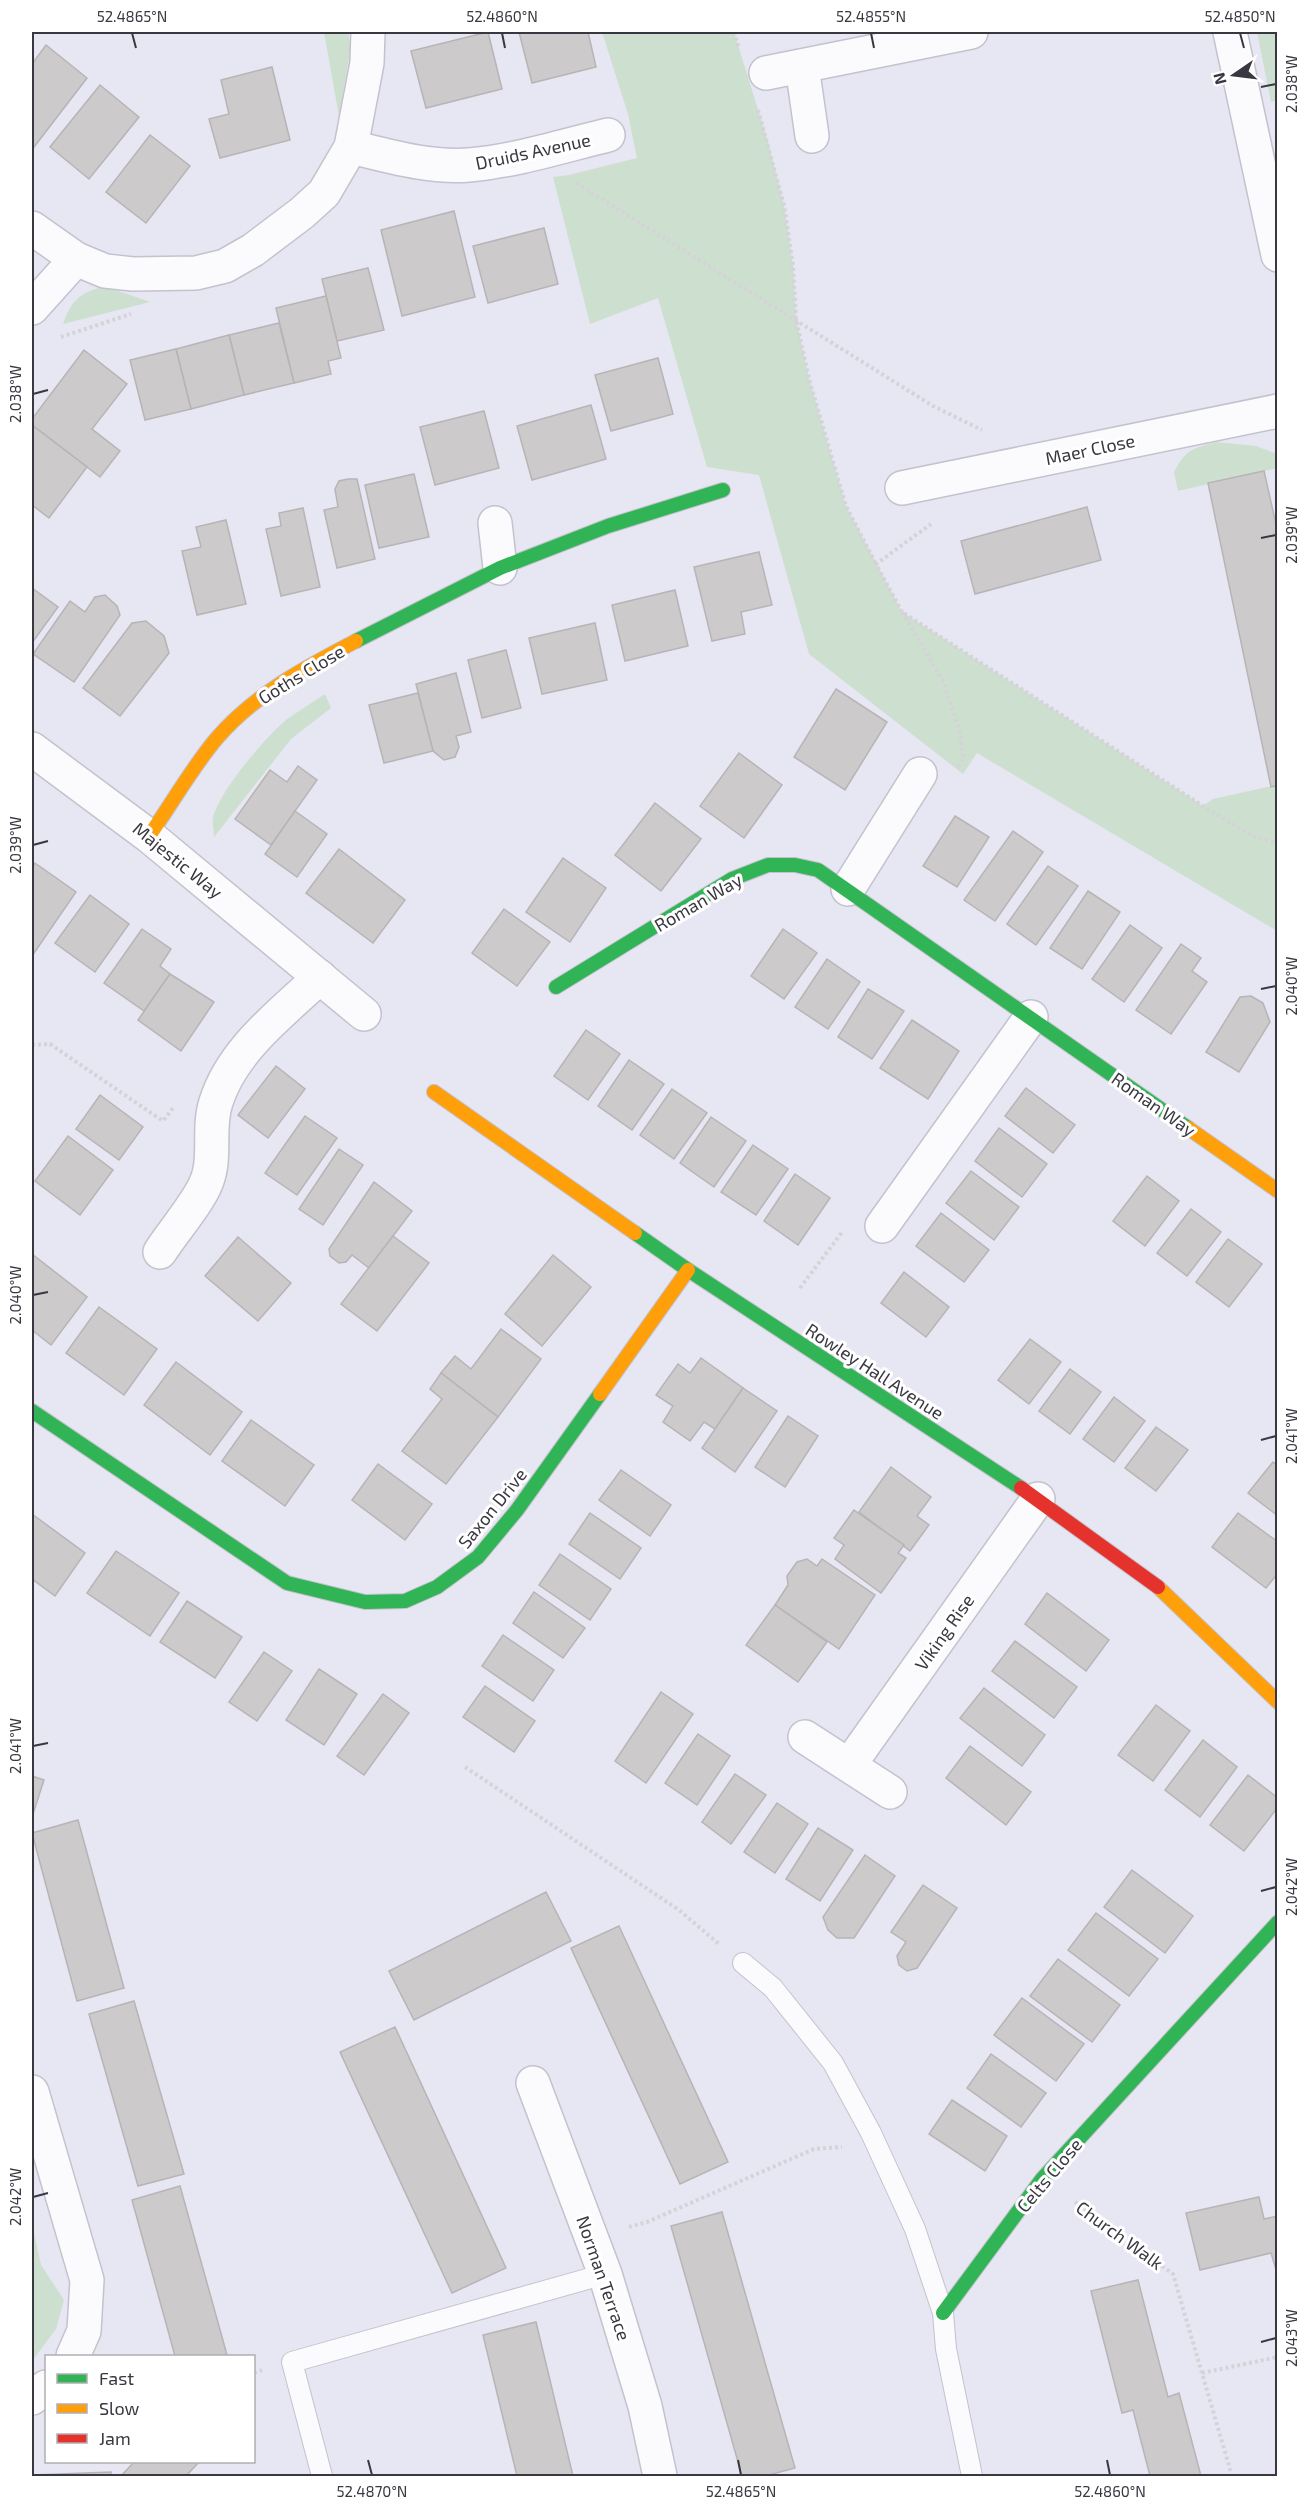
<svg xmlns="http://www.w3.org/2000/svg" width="1309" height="2508" font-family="'Exo 2',sans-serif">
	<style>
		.green { fill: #cddfce }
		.building { fill: #cdcacc; stroke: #b8b4b6; stroke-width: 1.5 }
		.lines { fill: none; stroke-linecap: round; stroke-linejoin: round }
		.lane-casing { stroke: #c3c2cd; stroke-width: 22 }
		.street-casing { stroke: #c3c2cd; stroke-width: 36 }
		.fast-casing { stroke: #c3c2cd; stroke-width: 16 }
		.slow-casing { stroke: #c3c2cd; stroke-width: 16 }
		.jam-casing { stroke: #c3c2cd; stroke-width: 16 }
		.path { stroke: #d4d3d8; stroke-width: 4; stroke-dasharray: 3 3; stroke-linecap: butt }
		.lane { stroke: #fbfbfd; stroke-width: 20 }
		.street { stroke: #fbfbfd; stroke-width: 33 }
		.fast { stroke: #30b455; stroke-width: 14 }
		.slow { stroke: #ff9f0a; stroke-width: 14 }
		.jam { stroke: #e5322d; stroke-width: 14 }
		.ticks { fill: none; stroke: #393841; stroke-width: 2 }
		.labels { text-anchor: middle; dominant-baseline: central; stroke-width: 6; stroke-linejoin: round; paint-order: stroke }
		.street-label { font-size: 18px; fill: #393841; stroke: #fff }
		.neatline { fill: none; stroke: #393841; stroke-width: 2 }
		.ticks-label { font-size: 15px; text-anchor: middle; fill: #393841 }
	</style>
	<rect width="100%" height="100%" fill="#e7e6f3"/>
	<!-- green -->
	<g class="green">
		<path d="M324 32H348L351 47 339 116Z"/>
		<path d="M602 32H734L768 142 784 205 793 266 796 319 809 379 846 506 902 612 1203 806 1213 799 1277 785V931L977 753 963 774 809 654 759 475 707 467 658 298 590 324 553 177 569 175 637 158 628 114Z"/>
		<path d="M1257 32H1277V100L1271 102Z"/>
		<path d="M104 286 150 302 63 324C72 299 79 294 104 286Z"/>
		<path d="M1216 442 1256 446 1275 453 1277 454V468L1178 491 1174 472C1186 449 1192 449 1216 442Z"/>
		<path d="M325 694 331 708 291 739 214 837C214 831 212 823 213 818 220 790 264 739 286 720 298 711 312 703 325 694Z"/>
		<path d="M32 2224 41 2265 64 2300 56 2329 32 2361Z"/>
	</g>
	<!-- building -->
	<g class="building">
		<path d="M488 32 502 89 426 108 411 51Z"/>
		<path d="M519 32H588L596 67 532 83Z"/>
		<path d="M46 45 87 78 34 147 32 145V64Z"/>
		<path d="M272 67 290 140 220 158 209 119 229 114 221 80Z"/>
		<path d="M100 85 139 117 89 179 50 147Z"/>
		<path d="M150 135 190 166 146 223 106 192Z"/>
		<path d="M454 211 475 297 402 316 381 230Z"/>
		<path d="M544 228 558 284 488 303 473 246Z"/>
		<path d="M368 268 384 330 337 341 322 279Z"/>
		<path d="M326 296 341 358 328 361 331 374 294 383 276 308Z"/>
		<path d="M279 323 294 383 244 395 229 335Z"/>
		<path d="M229 335 244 395 191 409 176 349Z"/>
		<path d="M176 349 191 409 145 420 130 360Z"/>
		<path d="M84 350 127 384 92 429 120 451 100 477 32 425V419Z"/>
		<path d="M658 358 673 414 611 431 595 375Z"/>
		<path d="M591 405 606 459 532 480 517 426Z"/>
		<path d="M484 411 499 468 435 485 420 427Z"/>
		<path d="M32 425 87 467 49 518 32 505Z"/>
		<path d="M1264 471 1278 533V785L1271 787 1208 483Z"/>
		<path d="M414 474 429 537 379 548 365 485Z"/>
		<path d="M348 479H357L375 559 337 568 324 510 338 507 335 489 339 481Z"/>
		<path d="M1087 507 1101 560 975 594 961 541Z"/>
		<path d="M303 508 320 587 281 596 266 529 281 526 279 513Z"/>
		<path d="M226 520 246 604 197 615 182 551 201 547 196 527Z"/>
		<path d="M759 552 772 605 741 612 745 634 712 641 694 567Z"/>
		<path d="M32 588 58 607 32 643Z"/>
		<path d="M675 590 688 646 625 661 612 605Z"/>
		<path d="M105 595 117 606 120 615 74 682 33 654 70 601 85 612 95 597Z"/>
		<path d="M146 621 164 636 169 653 120 716 83 688 132 623Z"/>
		<path d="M595 623 607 680 542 694 529 638Z"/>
		<path d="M506 650 521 708 482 718 468 660Z"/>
		<path d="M456 673 471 732 456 736 459 747 455 757 444 760 433 751 416 684Z"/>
		<path d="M836 689 887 722 845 790 794 757Z"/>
		<path d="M418 693 433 751 384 763 369 705Z"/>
		<path d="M739 753 782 785 744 838 700 806Z"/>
		<path d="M298 766 317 780 271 845 235 819 270 770 287 782Z"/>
		<path d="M655 803 701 839 661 891 615 855Z"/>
		<path d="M295 811 327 834 297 877 265 854Z"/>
		<path d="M955 816 989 837 957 887 923 866Z"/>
		<path d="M1013 831 1043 852 995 921 964 900Z"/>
		<path d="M339 849 405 900 373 943 306 893Z"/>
		<path d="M563 858 606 888 570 942 526 912Z"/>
		<path d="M35 863 76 892 32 956V869Z"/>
		<path d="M1048 866 1078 886 1036 945 1007 924Z"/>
		<path d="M1088 891 1120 912 1082 969 1050 948Z"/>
		<path d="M90 895 129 924 95 972 55 943Z"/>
		<path d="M504 909 550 942 517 986 472 953Z"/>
		<path d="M1130 925 1162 948 1124 1002 1092 979Z"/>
		<path d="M142 929 171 949 160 966 170 974 144 1011 104 983Z"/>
		<path d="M783 929 817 953 784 999 751 976Z"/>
		<path d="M1181 944 1201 958 1192 971 1207 982 1171 1034 1136 1010Z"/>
		<path d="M827 959 860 982 828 1029 795 1007Z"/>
		<path d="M170 974 214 1002 181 1051 138 1020Z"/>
		<path d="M868 989 904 1011 872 1059 838 1037Z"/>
		<path d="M1251 996 1263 1003 1270 1022 1239 1072 1206 1052 1240 997Z"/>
		<path d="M912 1020 959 1051 928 1099 880 1068Z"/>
		<path d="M586 1030 620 1054 588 1100 554 1076Z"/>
		<path d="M629 1060 664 1084 632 1130 598 1106Z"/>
		<path d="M276 1066 305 1089 268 1138 238 1115Z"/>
		<path d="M1026 1088 1075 1125 1053 1153 1005 1116Z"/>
		<path d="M672 1089 707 1113 674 1159 640 1135Z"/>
		<path d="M100 1095 143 1127 119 1160 76 1129Z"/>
		<path d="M305 1116 337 1138 297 1195 265 1173Z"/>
		<path d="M711 1117 746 1141 714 1187 680 1163Z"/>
		<path d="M999 1128 1047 1164 1022 1197 975 1161Z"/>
		<path d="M68 1136 113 1170 80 1215 35 1181Z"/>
		<path d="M753 1145 788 1169 756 1215 721 1192Z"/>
		<path d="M339 1149 363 1165 323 1225 299 1209Z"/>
		<path d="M971 1171 1019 1207 994 1240 946 1203Z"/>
		<path d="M795 1174 830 1198 798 1245 764 1221Z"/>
		<path d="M1147 1176 1179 1201 1145 1246 1113 1221Z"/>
		<path d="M374 1182 412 1211 369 1268 352 1255 346 1262 339 1263 330 1256 329 1249Z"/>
		<path d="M1191 1209 1221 1232 1187 1276 1157 1253Z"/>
		<path d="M941 1213 989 1250 964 1282 916 1246Z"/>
		<path d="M393 1236 429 1263 377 1331 341 1304Z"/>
		<path d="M238 1237 291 1283 258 1321 205 1276Z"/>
		<path d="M1228 1239 1262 1264 1229 1307 1196 1282Z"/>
		<path d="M32 1254 87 1297 51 1345 32 1330Z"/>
		<path d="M553 1255 591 1287 542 1346 505 1314Z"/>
		<path d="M904 1272 949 1307 926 1337 881 1303Z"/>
		<path d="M99 1307 157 1349 124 1395 66 1353Z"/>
		<path d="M501 1329 541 1359 498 1417 441 1373 455 1356 471 1369Z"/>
		<path d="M1030 1339 1061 1362 1029 1404 998 1380Z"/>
		<path d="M701 1358 743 1388 715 1429 704 1422 690 1441 663 1422 673 1406 656 1395 678 1364 690 1373Z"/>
		<path d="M176 1362 242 1412 210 1455 144 1405Z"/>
		<path d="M1070 1369 1101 1392 1070 1434 1039 1411Z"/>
		<path d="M441 1373 498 1417 446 1484 402 1451 442 1399 430 1389Z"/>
		<path d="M743 1388 777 1411 735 1472 702 1448Z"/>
		<path d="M1114 1397 1145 1421 1114 1462 1083 1439Z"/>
		<path d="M788 1416 818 1436 785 1487 755 1467Z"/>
		<path d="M251 1420 314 1465 285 1506 222 1461Z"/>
		<path d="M1156 1427 1188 1450 1156 1491 1125 1468Z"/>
		<path d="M1273 1462 1278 1466V1516L1248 1493Z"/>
		<path d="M378 1464 432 1504 405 1540 352 1500Z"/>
		<path d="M891 1467 931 1497 917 1516 929 1525 910 1551 859 1512Z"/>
		<path d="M621 1470 671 1505 650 1536 599 1500Z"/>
		<path d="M854 1510 904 1545 898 1553 906 1558 881 1593 835 1559 844 1545 834 1538Z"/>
		<path d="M590 1513 641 1548 620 1579 569 1544Z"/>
		<path d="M1238 1513 1278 1542V1573L1266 1588 1212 1547Z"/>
		<path d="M32 1514 85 1553 55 1596 32 1579Z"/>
		<path d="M116 1551 179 1593 150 1636 87 1593Z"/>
		<path d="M560 1554 611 1589 590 1620 539 1585Z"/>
		<path d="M807 1559 817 1566 822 1559 875 1595 839 1649 775 1605 788 1585 787 1576 797 1562Z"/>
		<path d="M534 1592 585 1628 563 1658 513 1623Z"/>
		<path d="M1047 1593 1109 1640 1086 1671 1025 1624Z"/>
		<path d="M187 1601 242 1637 215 1678 160 1642Z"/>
		<path d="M775 1605 827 1642 798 1682 746 1645Z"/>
		<path d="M503 1635 554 1670 533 1701 482 1666Z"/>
		<path d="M1015 1641 1077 1687 1054 1718 992 1671Z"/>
		<path d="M264 1652 292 1671 257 1721 229 1702Z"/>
		<path d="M319 1669 357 1694 324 1745 286 1720Z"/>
		<path d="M485 1686 535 1721 514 1752 463 1717Z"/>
		<path d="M984 1688 1045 1735 1022 1766 960 1718Z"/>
		<path d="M661 1692 693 1714 646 1783 615 1761Z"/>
		<path d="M383 1694 409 1713 364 1775 337 1756Z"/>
		<path d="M1156 1705 1190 1731 1153 1781 1118 1755Z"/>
		<path d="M698 1734 730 1756 697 1805 665 1783Z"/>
		<path d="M1203 1740 1237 1767 1200 1817 1165 1790Z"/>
		<path d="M970 1746 1031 1792 1006 1825 946 1778Z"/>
		<path d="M735 1774 766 1795 731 1844 702 1822Z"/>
		<path d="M1248 1775 1278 1798V1807L1244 1851 1210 1825Z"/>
		<path d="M32 1776 44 1780 32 1817Z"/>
		<path d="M777 1803 808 1824 775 1873 744 1852Z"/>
		<path d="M78 1820 124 1988 77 2001 32 1833Z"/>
		<path d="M818 1828 853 1850 820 1901 786 1879Z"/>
		<path d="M865 1855 895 1876 854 1938H837L828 1930 823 1917Z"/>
		<path d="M1132 1870 1193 1916 1165 1953 1104 1907Z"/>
		<path d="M923 1885 957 1908 917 1968 907 1971 899 1965 897 1956 906 1942 891 1932Z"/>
		<path d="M546 1892 571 1941 414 2020 389 1971Z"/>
		<path d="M1096 1913 1158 1959 1129 1996 1068 1950Z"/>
		<path d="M619 1926 728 2162 680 2184 571 1948Z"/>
		<path d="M1058 1959 1120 2005 1092 2042 1030 1996Z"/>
		<path d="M1022 1998 1084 2044 1056 2081 994 2035Z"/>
		<path d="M134 2001 184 2174 138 2186 89 2014Z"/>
		<path d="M395 2027 506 2268 452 2293 340 2052Z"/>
		<path d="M991 2054 1046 2093 1021 2127 967 2088Z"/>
		<path d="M952 2100 1007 2136 985 2171 929 2134Z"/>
		<path d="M180 2186 227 2355 221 2356H175L132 2200Z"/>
		<path d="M1259 2197 1264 2219 1278 2216V2276L1271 2253 1200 2270 1186 2213Z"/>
		<path d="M722 2212 795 2468 765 2476H742L671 2226Z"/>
		<path d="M1138 2280 1168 2397 1179 2393 1201 2476H1150L1133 2410 1122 2413 1091 2291Z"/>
		<path d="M536 2322 573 2476H517L483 2335Z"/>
		<path d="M134 2462H199L186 2476H121Z"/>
		<path d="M111 2472V2476H32V2475Z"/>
	</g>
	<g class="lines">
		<!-- lane casing -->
		<g class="lane-casing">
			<g id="lane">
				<path d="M743 1963 773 1988 833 2063 871 2133 915 2229 943 2313 946 2349 972 2476"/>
				<path d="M322 2476 292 2362 605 2274"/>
			</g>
		</g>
		<!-- street casing -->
		<g class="street-casing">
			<g id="street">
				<path d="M1230 32 1278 255"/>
				<path d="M802 66 812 136"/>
				<path d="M766 73 971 32"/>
				<path d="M351 147C388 156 429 168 469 165 516 161 562 146 608 135"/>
				<path d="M32 228 76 259 105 271 133 274 196 273 225 266 253 250 302 213 324 193 351 147 367 63 368 32"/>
				<path d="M32 308 76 259"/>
				<path d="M902 488 1278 411"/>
				<path d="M495 523 500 568"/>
				<path d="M32 749 149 836 364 1014"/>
				<path d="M848 889 920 774"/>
				<path d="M882 1226 1031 1017"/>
				<path d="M160 1252C172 1233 198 1203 206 1183 217 1158 207 1128 216 1102 232 1050 282 1013 320 977"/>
				<path d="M805 1737 890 1792"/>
				<path d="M850 1764 1038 1499"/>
				<path d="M533 2083 605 2274 645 2406 660 2476"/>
				<path d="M32 2092 87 2280 84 2331 73 2356"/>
				<path d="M32 2398 46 2387"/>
			</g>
		</g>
		<!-- fast casing -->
		<g class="fast-casing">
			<g id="fast">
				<path d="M356 641 500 568 608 526 723 490"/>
				<path d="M556 987 732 879 768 865H795L818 870 1188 1128"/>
				<path d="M635 1233 688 1270 1021 1488"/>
				<path d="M32 1411 287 1583 365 1602 405 1601 437 1587 478 1557 517 1510 600 1394"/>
				<path d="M943 2313 1042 2179 1278 1922"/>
			</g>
		</g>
		<!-- slow casing -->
		<g class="slow-casing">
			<g id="slow">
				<path d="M149 836C171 805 193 766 217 738 255 694 306 667 356 641"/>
				<path d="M434 1092 635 1233"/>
				<path d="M1188 1128 1278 1191"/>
				<path d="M600 1394 688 1270"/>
				<path d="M1158 1587 1278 1702"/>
			</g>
		</g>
		<!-- jam casing -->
		<g class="jam-casing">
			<path id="jam" d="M1021 1488 1158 1587"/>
		</g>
		<!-- path -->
		<g class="path">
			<path d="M734 32 739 48"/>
			<path d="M758 110 784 205 793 266 796 319 809 379 846 506 876 564"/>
			<path d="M576 183 933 406 982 430"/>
			<path d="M61 337 131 314"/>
			<path d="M902 612 876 564 931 524"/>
			<path d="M958 767 964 758 959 729 944 682 902 612 1203 806 1253 836 1278 844"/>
			<path d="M32 1045 50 1044 163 1121 173 1108"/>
			<path d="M800 1288 843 1231"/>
			<path d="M465 1767 679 1910 719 1944"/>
			<path d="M1075 2202 1173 2274 1232 2476"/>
			<path d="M629 2227 647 2222 814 2149 842 2147"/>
			<path d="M254 2373 262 2370"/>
			<path d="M1202 2373 1278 2357"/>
		</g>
		<!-- lane -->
		<use href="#lane" class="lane"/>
		<!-- street -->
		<use href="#street" class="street"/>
		<!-- fast -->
		<use href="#fast" class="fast"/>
		<!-- slow -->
		<use href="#slow" class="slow"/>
		<!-- jam -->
		<use href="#jam" class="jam"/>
	</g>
	<!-- ticks -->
	<path class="ticks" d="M132 33 136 48M502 33 505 48M871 33 874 48M1240 33 1244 48M1261 87 1276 84M33 394 48 390M1261 538 1276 535M33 845 48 841M1261 989 1276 986M33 1295 48 1292M1261 1440 1276 1436M33 1746 48 1743M1261 1891 1276 1887M33 2197 48 2193M1261 2342 1276 2338M368 2460 372 2475M738 2460 741 2475M1107 2460 1110 2475"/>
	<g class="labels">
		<!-- street labels -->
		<g class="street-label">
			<text transform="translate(533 151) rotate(-12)">Druids Avenue</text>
			<text transform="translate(1090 449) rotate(-12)">Maer Close</text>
			<text transform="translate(301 674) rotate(-31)">Goths Close</text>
			<text transform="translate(178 860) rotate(39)">Majestic Way</text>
			<text transform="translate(698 902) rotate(-30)">Roman Way</text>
			<text transform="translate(1154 1104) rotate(35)">Roman Way</text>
			<text transform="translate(875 1371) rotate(33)">Rowley Hall Avenue</text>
			<text transform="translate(492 1508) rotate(-51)">Saxon Drive</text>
			<text transform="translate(944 1632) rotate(-55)">Viking Rise</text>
			<text transform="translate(1049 2175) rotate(-50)">Celts Close</text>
			<text transform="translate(1120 2235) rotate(36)">Church Walk</text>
			<text transform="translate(604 2278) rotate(71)">Norman Terrace</text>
		</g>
	</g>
	<!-- border -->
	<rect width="1309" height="2508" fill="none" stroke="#ffffff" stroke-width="66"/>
	<!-- legend -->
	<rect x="45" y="2355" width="210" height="108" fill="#ffffff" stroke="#b0afb3" stroke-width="1.5"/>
	<rect x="57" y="2374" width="30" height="9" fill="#30b455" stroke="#b0afb3" stroke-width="1.5"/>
	<text x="99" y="2385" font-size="18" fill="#393841">Fast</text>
	<rect x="57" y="2404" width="30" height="9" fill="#ff9f0a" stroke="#b0afb3" stroke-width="1.5"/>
	<text x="99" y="2415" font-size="18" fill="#393841">Slow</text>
	<rect x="57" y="2434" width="30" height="9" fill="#e5322d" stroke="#b0afb3" stroke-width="1.5"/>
	<text x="99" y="2445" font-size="18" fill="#393841">Jam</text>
	<!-- north arrow -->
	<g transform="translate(1234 75) rotate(256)" stroke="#ffffff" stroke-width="4.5" paint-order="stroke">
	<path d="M0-4.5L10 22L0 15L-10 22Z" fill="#393841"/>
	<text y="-9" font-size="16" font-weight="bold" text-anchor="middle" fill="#393841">N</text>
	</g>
	<rect x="33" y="33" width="1243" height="2442" class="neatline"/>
	<g class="ticks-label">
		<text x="132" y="22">52.4865°N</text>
		<text x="502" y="22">52.4860°N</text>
		<text x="871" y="22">52.4855°N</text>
		<text x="1240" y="22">52.4850°N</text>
		<text transform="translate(1292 84) rotate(-90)" y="5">2.038°W</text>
		<text transform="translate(16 394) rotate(-90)" y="5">2.038°W</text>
		<text transform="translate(1292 535) rotate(-90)" y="5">2.039°W</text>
		<text transform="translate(16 845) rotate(-90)" y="5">2.039°W</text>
		<text transform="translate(1292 986) rotate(-90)" y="5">2.040°W</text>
		<text transform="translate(16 1295) rotate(-90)" y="5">2.040°W</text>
		<text transform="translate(1292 1436) rotate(-90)" y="5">2.041°W</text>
		<text transform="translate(16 1746) rotate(-90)" y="5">2.041°W</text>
		<text transform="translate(1292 1887) rotate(-90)" y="5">2.042°W</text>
		<text transform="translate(16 2197) rotate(-90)" y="5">2.042°W</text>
		<text transform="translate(1292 2338) rotate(-90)" y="5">2.043°W</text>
		<text x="372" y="2497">52.4870°N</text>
		<text x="741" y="2497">52.4865°N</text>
		<text x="1110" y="2497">52.4860°N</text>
	</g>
</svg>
